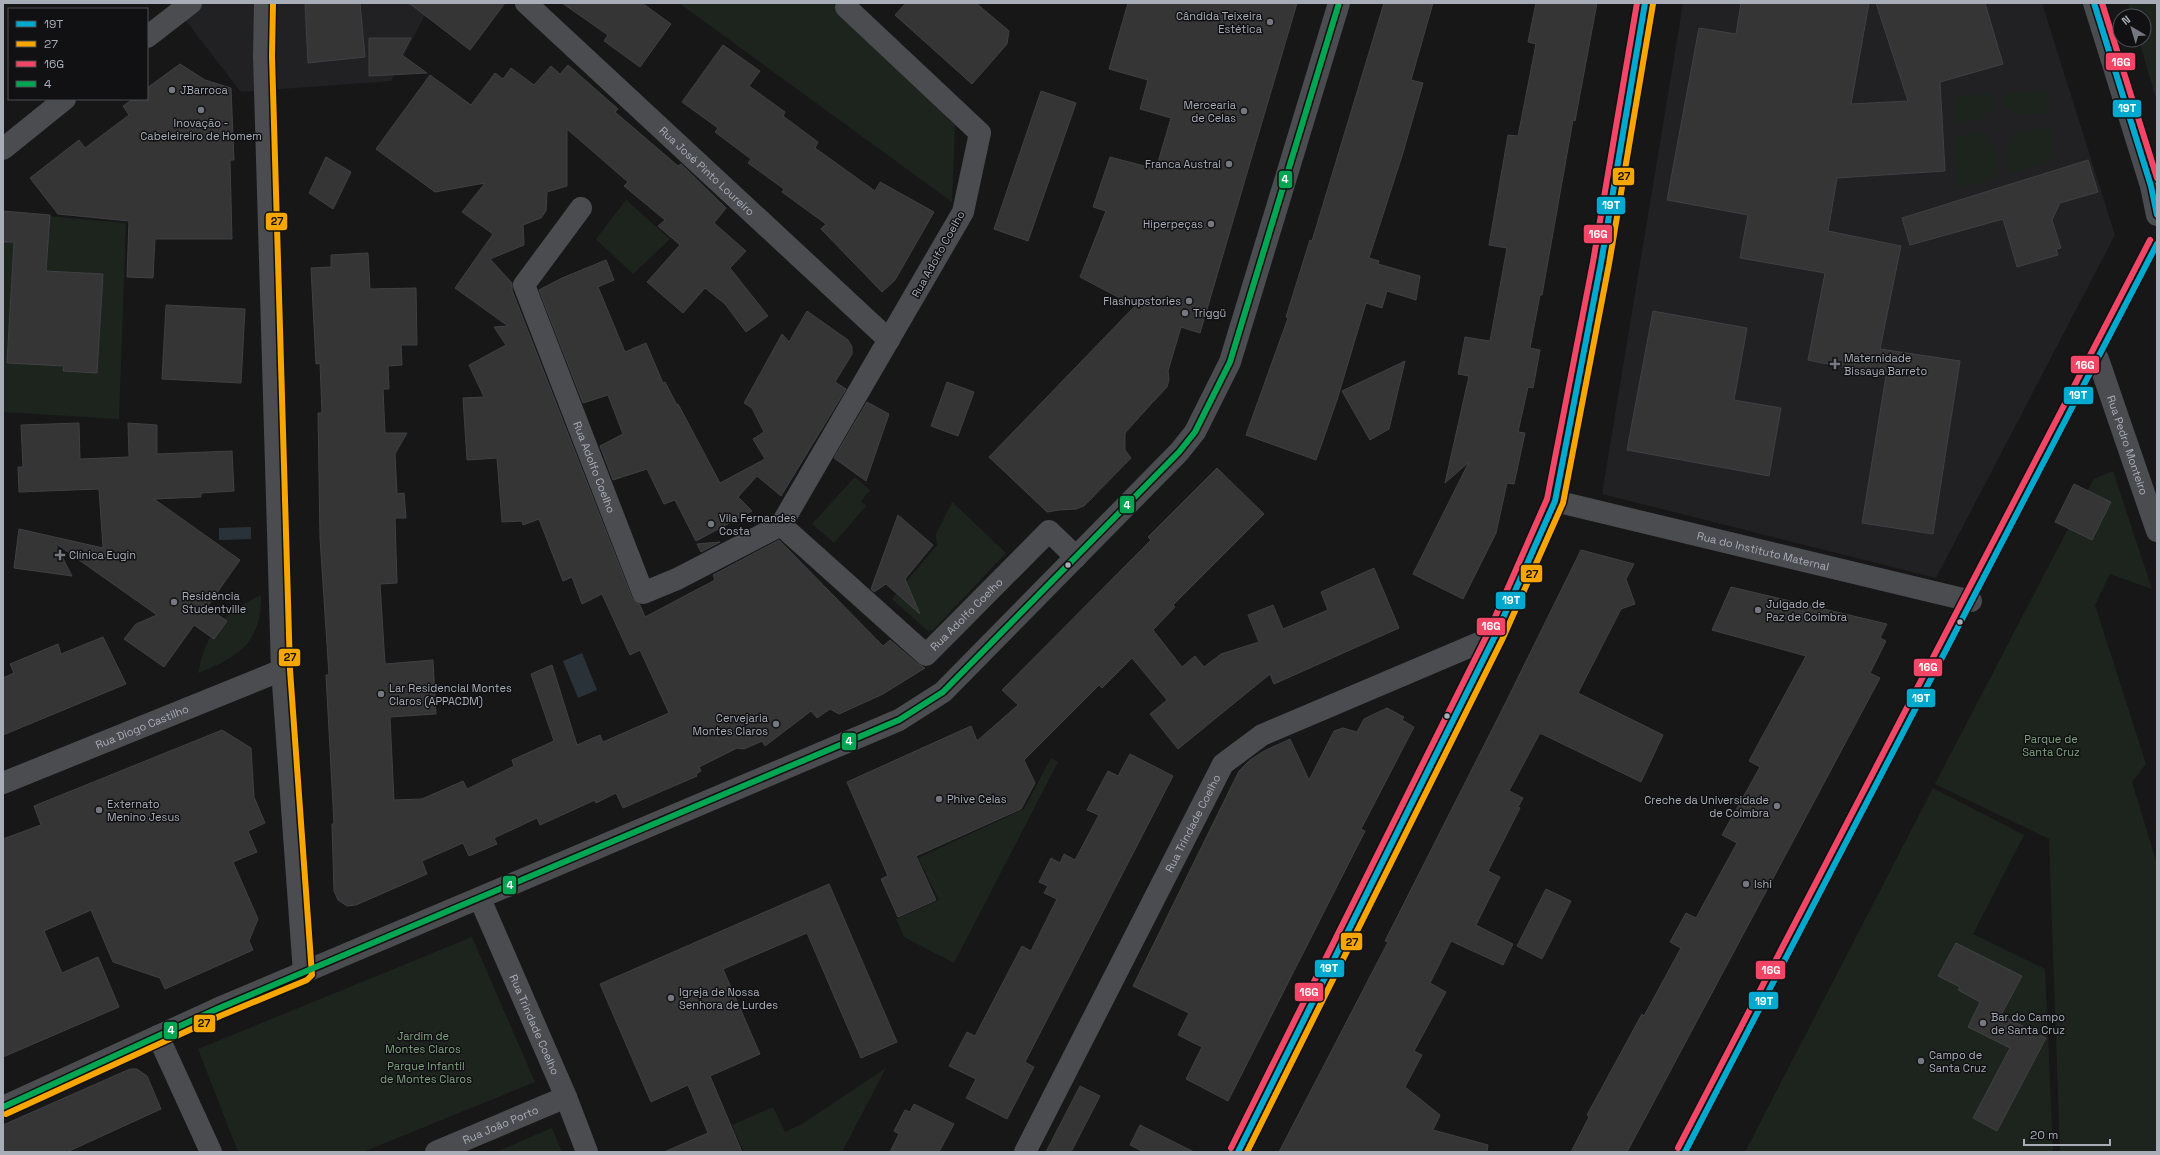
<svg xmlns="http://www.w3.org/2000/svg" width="2160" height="1155" font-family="'Space Grotesk',sans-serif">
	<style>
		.built { fill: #212123 }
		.green { fill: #1d241e }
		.water { fill: #2a3239 }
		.building { fill: #353536; stroke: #3f4043 }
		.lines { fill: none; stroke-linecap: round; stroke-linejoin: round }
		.minor { stroke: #4b4c50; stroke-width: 22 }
		.tertiary { stroke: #4b4c50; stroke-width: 22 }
		.bus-1-casing { stroke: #111113; stroke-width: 9 }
		.bus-2-casing { stroke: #111113; stroke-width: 9 }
		.bus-3-casing { stroke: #111113; stroke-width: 9 }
		.bus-4-casing { stroke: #111113; stroke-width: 9 }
		.bus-1 { stroke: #00a9ce; stroke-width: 6 }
		.bus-2 { stroke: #f7a600; stroke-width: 6 }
		.bus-3 { stroke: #f34667; stroke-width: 6 }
		.bus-4 { stroke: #00a651; stroke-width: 6 }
		.poi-dot { fill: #757880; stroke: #111113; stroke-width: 1.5 }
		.bus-dot { fill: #a8adb8; stroke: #111113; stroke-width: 1.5 }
		.labels { text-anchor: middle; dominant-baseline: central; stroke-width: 3; stroke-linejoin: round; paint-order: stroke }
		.poi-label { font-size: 11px; fill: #a8adb8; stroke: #111113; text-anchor: start }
		.street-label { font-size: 11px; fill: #a8adb8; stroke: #111113 }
		.park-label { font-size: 11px; fill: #7fa381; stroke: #111113 }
		.line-badge { stroke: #111113; stroke-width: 1.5 }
		.badge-label { font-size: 11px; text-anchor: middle; font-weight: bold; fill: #fff }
		.pale-badge-label { font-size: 11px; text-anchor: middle; font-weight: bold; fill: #111 }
	</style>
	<rect width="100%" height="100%" fill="#171717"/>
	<!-- built -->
	<g class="built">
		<path d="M172 3H431L391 81 241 92Z"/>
		<path d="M1683 3H2042L2115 235 1936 578 1602 494Z"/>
	</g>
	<!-- green -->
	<g class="green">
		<path d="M679 3H833L955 125 952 202Z"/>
		<path d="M2128 3H2157V102L2139 40H2144V16H2131Z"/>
		<path d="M2045 89 2048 113 2013 115 2012 109 2004 110 2002 93Z"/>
		<path d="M1993 93 1994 111 1984 112 1985 119 1954 123 1953 97Z"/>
		<path d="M2050 128 2054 161 2009 174 2007 142 2015 141 2014 132Z"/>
		<path d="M1986 131 1987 144 1995 143 1998 177 1956 189 1953 136Z"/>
		<path d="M626 200 670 239 633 274 596 239Z"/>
		<path d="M3 212 126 223 119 419 3 412Z"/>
		<path d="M2113 471 2152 589 2110 574 2095 605 2146 764 2132 782 2157 864V1152H2060L2049 839 1935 784 2094 479Z"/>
		<path d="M855 477 870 490 861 501 866 506 834 543 812 524Z"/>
		<path d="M952 502 1006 553 933 630 928 631 892 599 937 545 936 534Z"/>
		<path d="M261 595C262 643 238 657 198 673 207 630 222 614 261 595Z"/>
		<path d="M1051 758 1058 762 954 963 904 937 896 919 939 900 918 858 1024 809Z"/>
		<path d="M1933 788 2024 835 1973 934 2045 969 2053 1152H1745Z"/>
		<path d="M472 937 535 1082 363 1152H238L198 1049Z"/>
		<path d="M886 1068 842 1152H744L732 1125 773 1107 785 1132 802 1124Z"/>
		<path d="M552 1128 562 1152H496Z"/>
	</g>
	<!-- water -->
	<g class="water">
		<path d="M251 527V539L219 540V528Z"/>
		<path d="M582 653 597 690 578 698 563 661Z"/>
	</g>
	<!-- building -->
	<g class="building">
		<path d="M305 3H360L365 57 308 63Z"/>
		<path d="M409 3H505L470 50Z"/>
		<path d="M562 3H642L671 24 640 67 604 41 608 35Z"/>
		<path d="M906 3H976L1009 31 1007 44 972 84 895 15Z"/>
		<path d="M1128 3H1297L1200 333 1181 327 1168 371 1169 380 1167 387 1153 402 1151 401 1152 403 1125 433V450L1131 458 1084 506 1076 509 1059 510 1047 512 989 457 1135 306 1080 277 1106 211 1093 207 1110 157 1156 169 1171 118 1140 109 1148 80 1109 69Z"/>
		<path d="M1384 3H1433L1411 80 1423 83 1402 156 1369 258 1379 261 1378 264 1420 276 1416 300 1387 291 1382 308 1366 303 1337 400 1316 460 1246 435 1288 318 1286 317 1310 240 1312 241Z"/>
		<path d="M1536 3H1597L1575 121 1573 120 1542 295H1540L1530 348 1540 350 1533 388 1528 387 1518 432 1525 433 1514 484 1507 483 1496 533 1463 599 1413 574 1469 462 1445 483 1469 376 1458 374 1465 337 1490 341 1507 248 1489 245 1508 135 1518 136 1536 44 1528 42Z"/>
		<path d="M1741 3H1869L1851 104 1908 101 1876 3H1985L2003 64 1940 82 1945 171 1837 178 1828 231 1901 246 1880 349 1960 361 1933 534 1862 523 1886 376 1808 360 1825 273 1740 258 1748 215 1667 200 1699 28 1736 34Z"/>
		<path d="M369 38H411L402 55 427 73 369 76Z"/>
		<path d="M723 45 760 71 749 86 785 112 783 116 818 142 815 148 875 191 880 182 934 212 895 280 882 292 821 229 826 224 782 192 784 189 748 163 751 159 715 132 718 128 682 102Z"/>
		<path d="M180 64 205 80 231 88 234 160H230L232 239H155L153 278 127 277 129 221 58 214 30 178 79 140 85 148 129 115 123 106 133 99H147V88Z"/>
		<path d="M568 65 618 109 615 112 678 166 681 164 726 208 714 223 746 251 730 268 768 316 746 332 725 304 705 288 683 313 647 282 680 245 658 226 665 220 624 186 628 182 567 129V186L547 192 546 211 541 218 523 225 524 245 490 259 512 283V290L632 598 640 605 645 617 715 580 713 575 779 540 883 646 890 640 918 664 925 668 883 694 839 714 830 709 817 718 811 711 765 746 762 741 744 749 737 748 699 767 701 771 696 774 697 776 623 808 616 793 596 803 595 800 540 825 537 818 494 838 497 844 469 856 463 843 422 861 427 874 356 905 347 906 338 900 334 891 332 824H334L326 675H329L320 538 318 413H322L320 363 316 364 311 268 331 267V255L368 253 370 289 416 288 417 345H401L402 365 388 366 389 389H383L385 433H407L395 454 397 494 404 493 406 518H395L397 583 380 584 385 664 433 660 436 714 390 717 394 800 422 799 463 781 467 789 514 766 512 760 554 741 531 674 552 665 577 745 600 735 603 742 669 713 640 650 630 655 602 594 582 604 572 577 563 581 539 519 523 525 522 521 502 522 497 458 467 460 463 398 484 397 469 365 506 345 494 327 508 326 455 288 493 234 462 212 485 183 435 192 376 149 430 75 471 105 495 73 503 79 511 68 534 85 551 66 560 74Z"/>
		<path d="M1041 91 1076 103 1028 241 994 229Z"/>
		<path d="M326 157 351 172 333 209 309 193Z"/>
		<path d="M2088 160 2098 192 2060 203 2052 220 2061 248 2056 249 2058 255 2017 267 2003 219 1910 245 1902 218Z"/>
		<path d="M3 211 50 215 46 271 103 274 97 373 63 371 64 366 7 363 14 242H3Z"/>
		<path d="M606 260 614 280 598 287 625 352 646 343 663 383 665 382 677 405 678 404 720 483 765 459 753 439 764 432 752 408 744 403 782 334 789 342 807 311 848 340 852 347V354L835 382 846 389 781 496 757 476 738 497 752 511 696 541 675 500 664 504 647 469 613 480 600 446 623 434 608 395 583 403 539 290 562 278Z"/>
		<path d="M166 305 245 309 241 383 162 379Z"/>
		<path d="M1653 311 1747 328 1734 400 1781 408 1769 476 1627 450Z"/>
		<path d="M1405 361 1389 429 1370 440 1342 391Z"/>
		<path d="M947 382 974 392 958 436 931 426Z"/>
		<path d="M867 402 889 414 866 481 834 458Z"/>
		<path d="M79 423 80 459 129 457 128 423 157 425V454L232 451 234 491 201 493V497L154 499 240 560 207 607 227 621 214 639 194 625 164 667 124 639 136 624 157 615 55 543 72 576 14 568 19 529 103 548 99 489 19 492 18 467H23L21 425Z"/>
		<path d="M1217 468 1264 514 1173 605 1175 607 1153 630 1182 667 1195 656 1204 667 1221 654 1259 642 1248 615 1273 605 1283 629 1328 610 1321 592 1374 568 1399 628 1274 684 1270 674 1178 749 1150 714 1167 700 1132 658 1102 688 1099 685 1024 760 1035 783 1021 809 916 856 936 900 898 917 881 879 888 876 847 782 971 726 977 741 1018 705 1002 690 1151 540 1148 537Z"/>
		<path d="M2074 484 2111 502 2092 540 2055 522Z"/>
		<path d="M898 515 933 545 905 579 920 614 886 584 874 592 871 589Z"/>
		<path d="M720 542 701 552 697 544Z"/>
		<path d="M1581 550 1634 564 1626 579 1635 604 1621 609 1578 693 1663 735 1641 782 1540 733 1509 791 1523 798 1518 807 1520 808 1488 871 1500 877 1476 925 1513 944 1503 965 1451 941 1430 983 1446 992 1414 1051 1422 1055 1405 1087 1440 1115 1433 1130 1488 1145 1487 1152H1279L1388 942 1385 941 1504 706Z"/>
		<path d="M1731 587 1887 624 1880 638 1886 641 1870 673 1880 678 1627 1152H1571L1589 1117 1587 1115 1642 1014 1644 1016 1681 948 1670 942 1686 913 1696 918 1737 843 1722 835 1760 767 1749 761 1806 656 1712 630Z"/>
		<path d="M103 637 126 684 3 735V678L14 673 10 664 58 644 61 654Z"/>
		<path d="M1387 708 1404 717 1402 720 1414 727 1361 829 1365 831 1228 1101 1186 1079 1202 1047 1178 1035 1189 1013 1133 986 1239 771 1250 760 1264 751 1290 739 1309 780 1334 731 1343 728 1357 732 1364 719Z"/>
		<path d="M222 730 251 748 254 797 265 823 248 831 257 852 233 862 258 919 249 941 253 950 165 989 160 978 113 962 91 910 44 931 62 973 98 957 119 1007 3 1057V839L41 825 34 806Z"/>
		<path d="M1130 754 1173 776 1025 1062 1034 1067 1007 1119 966 1098 976 1079 949 1066 967 1032 975 1036 1022 946 1031 951 1057 899 1044 893 1048 886 1039 882 1051 858 1060 863 1064 854 1075 860 1099 815 1087 810 1108 771 1118 776Z"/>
		<path d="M829 884 897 1042 861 1058 807 933 723 969 760 1054 710 1076 742 1152H664L708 1133 688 1085 651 1102 600 984Z"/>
		<path d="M1546 889 1571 901 1542 959 1517 946Z"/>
		<path d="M1956 943 2022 976 2001 1015 2046 1038 1997 1131 1973 1118 2010 1048 1968 1027 1980 1002 1958 990 1960 987 1938 976Z"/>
		<path d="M130 1069H137L147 1076 161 1109 67 1152H3V1125Z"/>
		<path d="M1080 1086 1100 1096 1071 1152H1046Z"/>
		<path d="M914 1104 954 1124 939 1152H890L899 1134 894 1131 905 1110 910 1112Z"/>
		<path d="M1140 1125 1194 1152H1144L1130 1145Z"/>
	</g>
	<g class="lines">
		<!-- minor -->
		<g class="minor">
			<path d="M265 3 264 56 282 670 304 973"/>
			<path id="s1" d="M526 3 889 340"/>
			<path id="s2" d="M846 7 980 133 963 212 781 525 926 655 1049 531 1076 557"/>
			<path id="s3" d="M581 208 524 285 643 593 677 579 781 525"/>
			<path id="s4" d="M2098 359 2157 531"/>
			<path id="s5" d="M1555 501 1971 601"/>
			<path id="s6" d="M3 783 282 670"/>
			<path id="s7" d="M480 899 566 1097 587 1152"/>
			<path d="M158 1036 211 1152"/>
			<path id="s8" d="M436 1152 566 1097"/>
			<path id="s9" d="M1025 1152 1223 764 1262 735 1495 636"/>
			<path d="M1238 1152 1495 636 1555 501 1601 263 1645 3"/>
		</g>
		<!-- tertiary -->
		<g class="tertiary">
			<path d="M2094 3 2151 186 2157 215"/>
			<path d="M147 37 191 3"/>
			<path d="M3 149 65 99"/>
			<path d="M3 1107 217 1009 899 720 943 692 1179 452 1195 432 1230 362 1339 3"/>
		</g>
		<!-- bus-1 casing -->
		<g class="bus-1-casing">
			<g id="bus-1">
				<path d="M2094 3 2151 186 2157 215"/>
				<path d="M1238 1152 1495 636 1555 501 1601 263 1645 3"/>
				<path d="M1685 1152 2157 244"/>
			</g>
		</g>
		<!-- bus-2 casing -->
		<g class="bus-2-casing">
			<g id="bus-2">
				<path d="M6 1114 220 1016 307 980 312 975 290 670 272 56 273 3"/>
				<path d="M1247 1152 1502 640 1563 503 1609 264 1653 4"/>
			</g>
		</g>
		<!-- bus-3 casing -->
		<g class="bus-3-casing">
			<g id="bus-3">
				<path d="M2102 3 2157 178"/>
				<path d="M1231 1148 1488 633 1547 499 1593 262 1637 3"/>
				<path d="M1678 1148 2150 240"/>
			</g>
		</g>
		<!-- bus-4 casing -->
		<g class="bus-4-casing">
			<path id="bus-4" d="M3 1107 217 1009 899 720 943 692 1179 452 1195 432 1230 362 1339 3"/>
		</g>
		<!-- bus-1 -->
		<use href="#bus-1" class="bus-1"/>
		<!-- bus-2 -->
		<use href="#bus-2" class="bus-2"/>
		<!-- bus-3 -->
		<use href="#bus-3" class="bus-3"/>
		<!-- bus-4 -->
		<use href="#bus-4" class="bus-4"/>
	</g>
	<!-- markers -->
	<g class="poi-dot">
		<circle cx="1270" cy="22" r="4"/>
		<circle cx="172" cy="90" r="4"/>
		<circle cx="201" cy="110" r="4"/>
		<circle cx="1244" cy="111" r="4"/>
		<circle cx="1229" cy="164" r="4"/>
		<circle cx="1211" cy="224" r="4"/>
		<circle cx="1189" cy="301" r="4"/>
		<circle cx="1185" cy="313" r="4"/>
		<path d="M1833 358h4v4h4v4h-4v4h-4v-4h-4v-4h4z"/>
		<circle cx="711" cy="524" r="4"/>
		<path d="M58 549h4v4h4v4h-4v4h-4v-4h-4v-4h4z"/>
		<circle cx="174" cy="602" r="4"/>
		<circle cx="1758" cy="610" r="4"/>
		<circle cx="381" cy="694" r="4"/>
		<circle cx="776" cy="724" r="4"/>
		<circle cx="939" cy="799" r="4"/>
		<circle cx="1777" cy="806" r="4"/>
		<circle cx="99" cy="810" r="4"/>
		<circle cx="1746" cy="884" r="4"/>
		<circle cx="671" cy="998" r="4"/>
		<circle cx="1983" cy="1023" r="4"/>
		<circle cx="1921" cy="1061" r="4"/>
	</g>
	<g class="bus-dot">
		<circle cx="1068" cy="565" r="3.5"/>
		<circle cx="1960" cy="622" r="3.5"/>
		<circle cx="1447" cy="716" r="3.5"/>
	</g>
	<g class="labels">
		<!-- poi labels -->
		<g class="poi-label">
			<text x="1262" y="16" text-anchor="end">Cândida Teixeira<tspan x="1262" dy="13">Estética</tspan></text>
			<text x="180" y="90">JBarroca</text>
			<text x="1236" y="105" text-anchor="end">Mercearia<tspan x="1236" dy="13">de Celas</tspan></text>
			<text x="201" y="123" text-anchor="middle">Inovação -<tspan x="201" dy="13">Cabeleireiro de Homem</tspan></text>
			<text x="1221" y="164" text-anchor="end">Franca Austral</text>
			<text x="1203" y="224" text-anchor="end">Hiperpeças</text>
			<text x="1181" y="301" text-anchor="end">Flashupstories</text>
			<text x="1193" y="313">Triggü</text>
			<text x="1844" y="358">Maternidade<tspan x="1844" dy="13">Bissaya Barreto</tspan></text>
			<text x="719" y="518">Vila Fernandes<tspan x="719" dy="13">Costa</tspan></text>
			<text x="69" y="555">Clínica Eugin</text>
			<text x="182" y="596">Residência<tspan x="182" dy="13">Studentville</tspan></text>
			<text x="1766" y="604">Julgado de<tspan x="1766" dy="13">Paz de Coimbra</tspan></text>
			<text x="389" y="688">Lar Residencial Montes<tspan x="389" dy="13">Claros (APPACDM)</tspan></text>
			<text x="768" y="718" text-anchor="end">Cervejaria<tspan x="768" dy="13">Montes Claros</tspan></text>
			<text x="947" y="799">Phive Celas</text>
			<text x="1769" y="800" text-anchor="end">Creche da Universidade<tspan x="1769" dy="13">de Coimbra</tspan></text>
			<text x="107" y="804">Externato<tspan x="107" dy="13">Menino Jesus</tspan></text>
			<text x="1754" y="884">Ishi</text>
			<text x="679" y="992">Igreja de Nossa<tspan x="679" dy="13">Senhora de Lurdes</tspan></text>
			<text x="1991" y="1017">Bar do Campo<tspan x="1991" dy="13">de Santa Cruz</tspan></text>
			<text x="1929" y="1055">Campo de<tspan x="1929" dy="13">Santa Cruz</tspan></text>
		</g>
		<!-- street labels -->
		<g class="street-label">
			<text stroke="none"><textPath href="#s1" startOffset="247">Rua José Pinto Loureiro</textPath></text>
			<text transform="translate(938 254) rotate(-61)">Rua Adolfo Coelho</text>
			<text stroke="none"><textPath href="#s4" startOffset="91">Rua Pedro Monteiro</textPath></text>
			<text stroke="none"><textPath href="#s3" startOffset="291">Rua Adolfo Coelho</textPath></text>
			<text stroke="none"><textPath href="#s5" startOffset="214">Rua do Instituto Maternal</textPath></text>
			<text stroke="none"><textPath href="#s2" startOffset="879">Rua Adolfo Coelho</textPath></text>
			<text stroke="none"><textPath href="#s6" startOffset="150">Rua Diogo Castilho</textPath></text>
			<text stroke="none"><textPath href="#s9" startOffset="369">Rua Trindade Coelho</textPath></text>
			<text stroke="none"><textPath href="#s7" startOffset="137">Rua Trindade Coelho</textPath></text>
			<text stroke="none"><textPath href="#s8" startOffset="70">Rua João Porto</textPath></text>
		</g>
		<!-- park labels -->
		<g class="park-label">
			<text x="2051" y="739">Parque de<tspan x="2051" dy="13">Santa Cruz</tspan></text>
			<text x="423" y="1036">Jardim de<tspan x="423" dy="13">Montes Claros</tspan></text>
			<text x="426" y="1066">Parque Infantil<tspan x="426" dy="13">de Montes Claros</tspan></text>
		</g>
	</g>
	<g class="line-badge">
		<rect x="2105" y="52" width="31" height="19" rx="4" fill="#f34667"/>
		<rect x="2112" y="99" width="30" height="19" rx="4" fill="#00a9ce"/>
		<rect x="1612" y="167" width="23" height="19" rx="4" fill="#f7a600"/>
		<rect x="1278" y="170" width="15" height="19" rx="4" fill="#00a651"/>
		<rect x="1596" y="196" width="30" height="19" rx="4" fill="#00a9ce"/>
		<rect x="265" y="212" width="23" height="19" rx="4" fill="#f7a600"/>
		<rect x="1583" y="224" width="30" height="20" rx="4" fill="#f34667"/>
		<rect x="2070" y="355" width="30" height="19" rx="4" fill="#f34667"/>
		<rect x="2063" y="386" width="31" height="19" rx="4" fill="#00a9ce"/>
		<rect x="1119" y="495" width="16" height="19" rx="4" fill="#00a651"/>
		<rect x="1520" y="564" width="23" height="19" rx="4" fill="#f7a600"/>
		<rect x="1495" y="591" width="31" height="19" rx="4" fill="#00a9ce"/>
		<rect x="1476" y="617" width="30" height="19" rx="4" fill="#f34667"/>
		<rect x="278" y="648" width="23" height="19" rx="4" fill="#f7a600"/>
		<rect x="1913" y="658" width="30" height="19" rx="4" fill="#f34667"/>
		<rect x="1906" y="688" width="30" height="20" rx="4" fill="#00a9ce"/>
		<rect x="841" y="732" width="16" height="19" rx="4" fill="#00a651"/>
		<rect x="502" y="875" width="15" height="20" rx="4" fill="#00a651"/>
		<rect x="1340" y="932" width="23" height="19" rx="4" fill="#f7a600"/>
		<rect x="1314" y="959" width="31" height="19" rx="4" fill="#00a9ce"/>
		<rect x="1755" y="960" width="31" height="20" rx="4" fill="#f34667"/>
		<rect x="1294" y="982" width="30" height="20" rx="4" fill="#f34667"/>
		<rect x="1748" y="991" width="31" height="19" rx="4" fill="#00a9ce"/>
		<rect x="193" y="1014" width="23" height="19" rx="4" fill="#f7a600"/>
		<rect x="163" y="1021" width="15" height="19" rx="4" fill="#00a651"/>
	</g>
	<g class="badge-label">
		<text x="2121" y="66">16G</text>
		<text x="2127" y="112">19T</text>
		<text x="1285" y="183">4</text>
		<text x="1611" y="209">19T</text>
		<text x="1598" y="238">16G</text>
		<text x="2085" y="369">16G</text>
		<text x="2078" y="399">19T</text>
		<text x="1127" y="509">4</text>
		<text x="1511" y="604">19T</text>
		<text x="1491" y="630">16G</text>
		<text x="1928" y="671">16G</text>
		<text x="1921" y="702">19T</text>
		<text x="849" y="745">4</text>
		<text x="510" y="889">4</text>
		<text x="1329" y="972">19T</text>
		<text x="1771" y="974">16G</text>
		<text x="1309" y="996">16G</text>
		<text x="1764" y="1005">19T</text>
		<text x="171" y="1034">4</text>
	</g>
	<g class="pale-badge-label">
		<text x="1624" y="180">27</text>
		<text x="277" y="225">27</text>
		<text x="1532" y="578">27</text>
		<text x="290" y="661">27</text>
		<text x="1352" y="946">27</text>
		<text x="204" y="1027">27</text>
	</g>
	<!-- border -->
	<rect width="2160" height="1155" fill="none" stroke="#a8adb8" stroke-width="8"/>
	<!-- legend -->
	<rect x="8" y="8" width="140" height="92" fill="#111113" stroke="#4d4f55"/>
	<rect x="16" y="21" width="20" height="6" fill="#00a9ce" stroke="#4d4f55"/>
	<text x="44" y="28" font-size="12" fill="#a8adb8">19T</text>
	<rect x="16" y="41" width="20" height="6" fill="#f7a600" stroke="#4d4f55"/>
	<text x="44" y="48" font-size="12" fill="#a8adb8">27</text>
	<rect x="16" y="61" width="20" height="6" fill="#f34667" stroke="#4d4f55"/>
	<text x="44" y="68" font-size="12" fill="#a8adb8">16G</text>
	<rect x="16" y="81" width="20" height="6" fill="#00a651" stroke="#4d4f55"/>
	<text x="44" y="88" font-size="12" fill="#a8adb8">4</text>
	<!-- north arrow -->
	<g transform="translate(2132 28) rotate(322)"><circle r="19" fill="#111113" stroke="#4d4f55"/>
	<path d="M0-3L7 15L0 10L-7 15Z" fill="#757880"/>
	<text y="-6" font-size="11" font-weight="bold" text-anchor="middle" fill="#a8adb8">N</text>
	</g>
	<!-- scale -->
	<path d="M2024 1139v6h86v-6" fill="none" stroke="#a8adb8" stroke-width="2"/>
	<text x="2030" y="1139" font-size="12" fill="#a8adb8" stroke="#111113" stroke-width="3" paint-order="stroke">20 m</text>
</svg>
